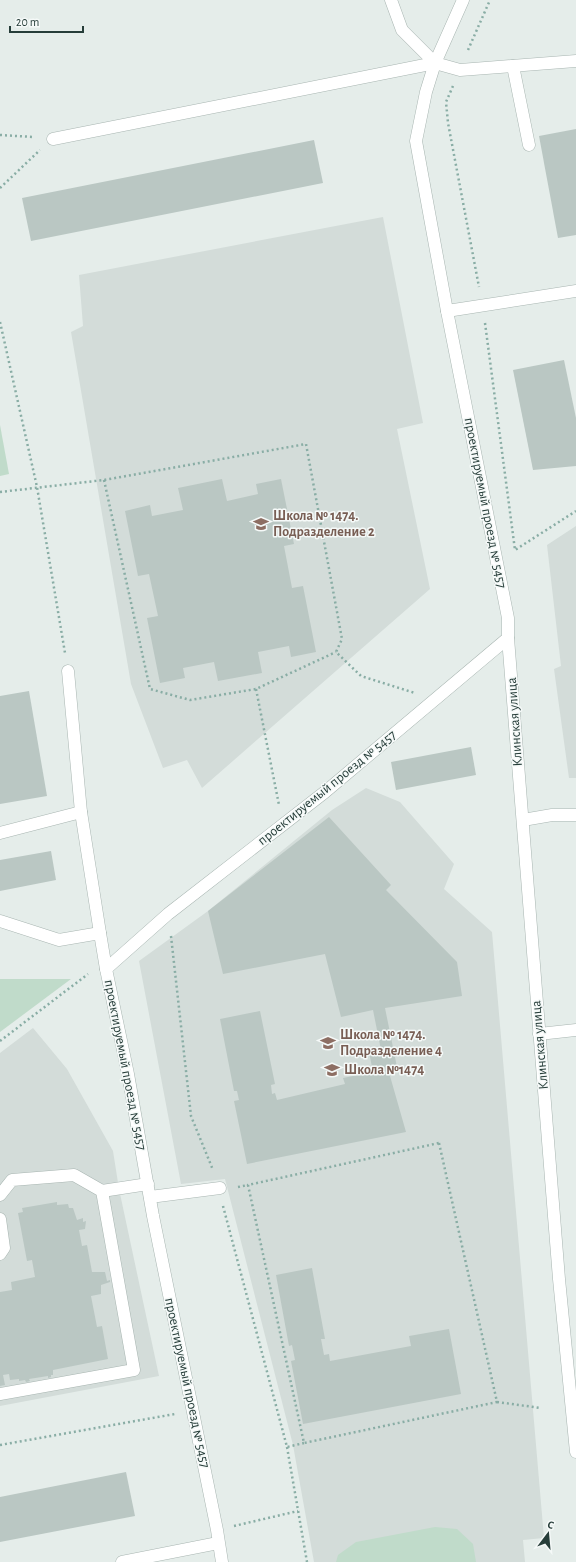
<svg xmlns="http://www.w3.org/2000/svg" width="576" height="1562" font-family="'Alegreya Sans',sans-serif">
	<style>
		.built { fill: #d3dcd9 }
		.green { fill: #c0dbca }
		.building { fill: #bac7c3 }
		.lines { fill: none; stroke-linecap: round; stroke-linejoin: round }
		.service-casing { stroke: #a8b5b1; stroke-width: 13 }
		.minor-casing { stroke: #a8b5b1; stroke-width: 13 }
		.path { stroke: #89ada5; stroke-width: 2.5; stroke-dasharray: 2 3; stroke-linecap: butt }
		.service { stroke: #fff; stroke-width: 12 }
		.minor { stroke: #fff; stroke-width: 12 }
		.labels { text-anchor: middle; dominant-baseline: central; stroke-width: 3; stroke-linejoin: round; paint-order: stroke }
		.street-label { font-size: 14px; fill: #263d39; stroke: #f5f9f8 }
		.education-label { font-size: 14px; font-weight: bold; fill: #785e54; stroke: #f5f9f8; text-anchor: start }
	</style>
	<rect width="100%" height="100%" fill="#e5edea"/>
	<!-- built -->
	<g class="built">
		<path d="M383 217 423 423 397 429 430 589 202 788 187 760 163 768 131 684 71 332 83 326 79 275Z"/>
		<path d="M576 526V778H569L554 669 561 666 547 545Z"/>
		<path d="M366 788 400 802 454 864 444 889 492 932 544 1538 523 1540 525 1562H314L293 1445 225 1179 181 1184 139 961 208 911 332 810Z"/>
		<path d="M33 1028 67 1069 113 1151 119 1189 159 1376 0 1406V1053Z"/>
	</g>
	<!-- green -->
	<g class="green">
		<path d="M0 425 9 474 0 476Z"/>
		<path d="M0 979H71L0 1032Z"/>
		<path d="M435 1527 457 1529 473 1544 476 1562H336L338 1555 356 1542Z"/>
	</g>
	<!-- building -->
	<g class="building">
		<path d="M576 129V235L558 238 539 136Z"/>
		<path d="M314 140 323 183 31 241 22 198Z"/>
		<path d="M564 360 576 418V466L533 470 513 370Z"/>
		<path d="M222 479 227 501 258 494 256 484 281 479 294 544 284 546 292 588 303 586 316 652 291 657 289 646 258 652 262 673 218 681 214 662 183 668 185 678 160 683 147 618 158 616 149 574 138 576 125 511 150 505 152 516 183 510 178 488Z"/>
		<path d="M29 691 47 796 0 804V696Z"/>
		<path d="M471 747 476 775 396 790 391 762Z"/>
		<path d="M329 817 391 885 386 890 457 962 462 996 385 1008 397 1067 388 1069 406 1132 247 1164 234 1101 239 1100 237 1091H234L220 1019 260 1011 275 1084 271 1085 272 1094 275 1093 277 1100 345 1084 343 1078 373 1072 369 1052 381 1050 373 1010 341 1017 325 954 223 974 208 911Z"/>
		<path d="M51 851 56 880 0 891V860Z"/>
		<path d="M57 1202V1205L68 1204 69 1208H73L77 1220 83 1218V1222L86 1221 85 1229 79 1230 82 1246 87 1245 92 1272H105L107 1281 110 1280V1282L101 1285V1294L91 1296 97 1327 102 1326 108 1359 53 1370V1375H51V1377L48 1378V1376L29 1379 30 1381 26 1382 25 1380 19 1381V1379L10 1380 9 1374 3 1375 5 1385 0 1386V1292L12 1290 11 1282 35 1277 32 1260 27 1261 18 1213 23 1212 22 1208Z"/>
		<path d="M312 1268 325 1339H321L324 1355 329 1354 330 1361 411 1346 409 1336 449 1329 461 1394 303 1424 291 1361 295 1360 292 1345 289 1346 276 1275Z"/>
		<path d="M126 1472 135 1516 0 1542V1497Z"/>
	</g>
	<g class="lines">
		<!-- service casing -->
		<g class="service-casing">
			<g id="service">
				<path d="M391 0 402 30 435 63"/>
				<path d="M513 66 529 145"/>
				<path d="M53 139 435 63 460 70 576 61"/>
				<path d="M447 311 576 291"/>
				<path d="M68 671 81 812"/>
				<path d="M523 820 552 815H576"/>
				<path d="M0 833 81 812 100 933"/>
				<path d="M0 921 59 940 100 933 106 969"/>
				<path d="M539 1034 576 1030"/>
				<path d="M102 1191 148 1184"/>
				<path d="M0 1195 12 1180 74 1175 102 1191 134 1370 0 1394"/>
				<path d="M150 1197 220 1188"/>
				<path d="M0 1219 4 1248 0 1254"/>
				<path d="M122 1562 218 1543"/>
			</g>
		</g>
		<!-- minor casing -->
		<g class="minor-casing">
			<g id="minor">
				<path d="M508 638 559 1279 576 1452"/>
				<path d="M222 1562 217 1530 153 1216 128 1074 106 969 168 914 325 792 508 638V618L447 311 416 141 426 92 435 63 463 0"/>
			</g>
		</g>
		<!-- path -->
		<g class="path">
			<path d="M468 50 490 0"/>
			<path d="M453 86 446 102 448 123 479 287"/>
			<path d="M0 135 34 137"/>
			<path d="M0 188 40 150"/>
			<path d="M0 322 37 487 65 653"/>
			<path d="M485 323 515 550 576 511"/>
			<path d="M104 480 150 689 190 700 256 689 336 652"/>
			<path d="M0 492 104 480 306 444 342 639 336 652 361 676 415 693"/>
			<path d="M256 689 279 805"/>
			<path d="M171 936 191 1116 213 1170"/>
			<path d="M0 1041 88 974"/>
			<path d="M439 1143 497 1402 304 1443 248 1185Z"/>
			<path d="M238 1187 248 1185"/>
			<path d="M223 1206 287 1447 304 1443"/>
			<path d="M497 1402 541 1408"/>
			<path d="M0 1445 175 1414"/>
			<path d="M287 1447 307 1562"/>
			<path d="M234 1526 298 1511"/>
		</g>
		<!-- service -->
		<use href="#service" class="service"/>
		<!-- minor -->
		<use href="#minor" class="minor"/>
	</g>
	<!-- icons -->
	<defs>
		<g id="school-bare" transform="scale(1.2)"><path d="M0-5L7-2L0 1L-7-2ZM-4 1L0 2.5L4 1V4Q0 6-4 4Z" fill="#8d6e63" stroke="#f5f9f8" stroke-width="2.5" paint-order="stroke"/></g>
	</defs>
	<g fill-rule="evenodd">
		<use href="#school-bare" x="261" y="524"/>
		<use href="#school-bare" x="328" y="1043"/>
		<use href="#school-bare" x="332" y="1070"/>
	</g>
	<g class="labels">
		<!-- street labels -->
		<g class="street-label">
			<text transform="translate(485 503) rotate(79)">проектируемый проезд № 5457</text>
			<text transform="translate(515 722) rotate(-94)">Клинская улица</text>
			<text transform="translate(327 788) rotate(-39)">проектируемый проезд № 5457</text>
			<text transform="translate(540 1045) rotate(-95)">Клинская улица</text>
			<text transform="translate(125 1065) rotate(79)">проектируемый проезд № 5457</text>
			<text transform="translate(187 1383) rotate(78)">проектируемый проезд № 5457</text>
		</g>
		<!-- education labels -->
		<g class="education-label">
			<text x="273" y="516">Школа № 1474.<tspan x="273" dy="16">Подразделение 2</tspan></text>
			<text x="340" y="1035">Школа № 1474.<tspan x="340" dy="16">Подразделение 4</tspan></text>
			<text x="344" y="1070">Школа №1474</text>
		</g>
	</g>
	<!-- north arrow -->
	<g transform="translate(548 1534) rotate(16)" stroke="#f5f9f8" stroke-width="3" paint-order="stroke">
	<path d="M0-3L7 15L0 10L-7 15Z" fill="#263d39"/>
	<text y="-6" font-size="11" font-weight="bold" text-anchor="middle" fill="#263d39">С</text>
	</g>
	<!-- scale -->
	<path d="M10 26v6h73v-6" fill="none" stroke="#263d39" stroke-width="2"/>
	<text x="16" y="26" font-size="12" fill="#263d39" stroke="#f5f9f8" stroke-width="3" paint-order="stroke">20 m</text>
</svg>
